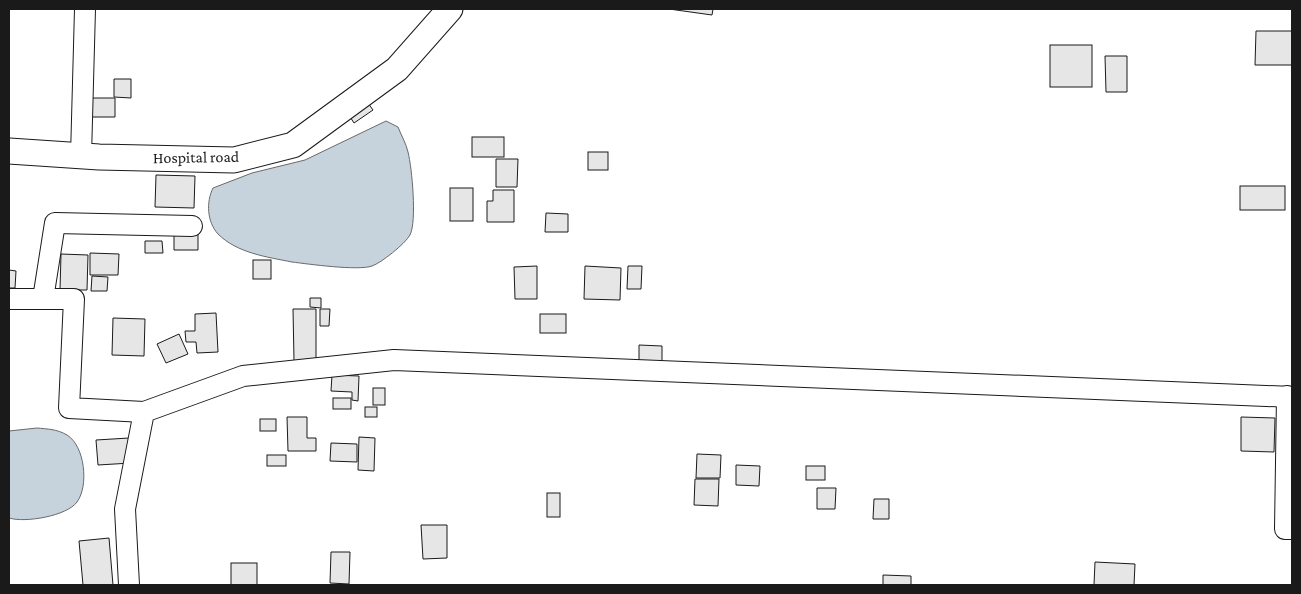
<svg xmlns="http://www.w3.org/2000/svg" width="1301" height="594" font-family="'Crimson Pro',serif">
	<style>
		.water { fill: #c6d2dc; stroke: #6a6a6a }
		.building { fill: #e6e6e6; stroke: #1a1a1a }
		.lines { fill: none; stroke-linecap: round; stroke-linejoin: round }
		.minor-casing { stroke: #1a1a1a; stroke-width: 22 }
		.tertiary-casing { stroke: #1a1a1a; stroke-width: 27 }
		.minor { stroke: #fff; stroke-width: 20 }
		.tertiary { stroke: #fff; stroke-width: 25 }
		.labels { text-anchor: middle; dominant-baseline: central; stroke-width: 4; stroke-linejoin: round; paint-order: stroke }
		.street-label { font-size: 16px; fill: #1a1a1a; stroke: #fff }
	</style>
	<rect width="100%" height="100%" fill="#fff"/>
	<!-- water -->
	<g class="water">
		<path d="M386 121 398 127C401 135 406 143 408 152 412 168 417 221 410 235 405 244 381 263 372 266 358 271 308 264 292 262 267 257 237 253 218 234 207 222 206 202 213 188L252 173 305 160Z"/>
		<path d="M37 428C47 429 57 429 67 435 85 446 89 486 77 502 67 516 25 523 9 518V431Z"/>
	</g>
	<!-- building -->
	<g class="building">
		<path d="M669 9H713L712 15Z"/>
		<path d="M1256 31H1292V65H1255Z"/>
		<rect x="1050" y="45" width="42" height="42"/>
		<path d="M1105 56H1127V92H1106Z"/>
		<path d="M114 79H131V98L114 97Z"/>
		<path d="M91 98H115V117H90Z"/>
		<path d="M365 99 373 110 354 123 347 112Z"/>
		<rect x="472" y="137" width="32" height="20"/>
		<rect x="588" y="152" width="20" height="18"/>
		<path d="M496 159H518L517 187H496Z"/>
		<path d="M156 175 195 176 194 208 155 207Z"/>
		<rect x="1240" y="186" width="45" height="24"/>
		<rect x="450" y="188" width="23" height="33"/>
		<path d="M493 190H514V222H487V201H493Z"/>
		<path d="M546 213 568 214V232H545Z"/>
		<path d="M198 228V250H174V229Z"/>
		<path d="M145 241H162L163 253H145Z"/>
		<path d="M90 253 119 254 118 275H90Z"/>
		<path d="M61 254 88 255 87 290H60Z"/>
		<rect x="253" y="260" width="18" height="19"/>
		<path d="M537 266V299H515L514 267Z"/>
		<path d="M585 266 621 268 620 300 584 299Z"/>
		<path d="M628 266H642L641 289H627Z"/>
		<path d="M9 270 16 271 15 288H9Z"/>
		<path d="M92 276 108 277 107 291H91Z"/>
		<path d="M310 298H321V308L310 307Z"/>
		<path d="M293 309H316V360L294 361Z"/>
		<path d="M320 309H330L329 326H320Z"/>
		<path d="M216 313 218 352 197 353 196 342H186L185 331H195V314Z"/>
		<rect x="540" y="314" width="26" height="19"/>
		<path d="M113 318 145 319 144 356 112 355Z"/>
		<path d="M179 334 188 354 166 363 157 344Z"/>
		<path d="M639 345 662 346V365H639Z"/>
		<path d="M332 375 359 376 358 401 352 400V392L331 391Z"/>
		<rect x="373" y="388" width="12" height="17"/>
		<rect x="333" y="398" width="18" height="11"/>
		<rect x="365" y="407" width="12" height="10"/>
		<path d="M287 417H307V438H316V451H288Z"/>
		<path d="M1241 417 1275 418 1274 452 1241 451Z"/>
		<rect x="260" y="419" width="16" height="12"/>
		<path d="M359 437 375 438 374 471 358 470Z"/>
		<path d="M129 438 131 463 98 465 96 440Z"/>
		<path d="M331 443 357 444V462L330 461Z"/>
		<path d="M697 454 721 455 720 478H696Z"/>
		<rect x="267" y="455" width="19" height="11"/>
		<path d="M736 465 760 466 759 486 736 485Z"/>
		<rect x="806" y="466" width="19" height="14"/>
		<path d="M695 479H719L718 506 694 505Z"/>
		<path d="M817 488H836L835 509H817Z"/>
		<rect x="547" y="493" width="13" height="24"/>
		<path d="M874 499H889V519H873Z"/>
		<path d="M421 525H447V558L423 559Z"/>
		<path d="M109 538 113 585H83L79 541Z"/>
		<path d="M331 552H350L349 584 330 583Z"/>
		<path d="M1095 562 1135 564 1134 585H1094Z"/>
		<rect x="231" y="563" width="26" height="22"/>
		<path d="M883 575 911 576V585H883Z"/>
	</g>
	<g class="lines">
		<!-- minor casing -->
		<g class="minor-casing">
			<g id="minor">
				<path d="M81 156 85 9"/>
				<path d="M9 299H74L69 408 144 412"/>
				<path d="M43 299 55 223 192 226"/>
				<path d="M1287 396 1285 529H1292"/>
				<path d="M129 585 125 509 144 412 243 376 394 360 1292 397"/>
			</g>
		</g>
		<!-- tertiary casing -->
		<g class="tertiary-casing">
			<path id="tertiary" d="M9 151 99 157 234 160 293 145 397 69 450 9"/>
		</g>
		<!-- minor -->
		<use href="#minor" class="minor"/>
		<!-- tertiary -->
		<use href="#tertiary" class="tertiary"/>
	</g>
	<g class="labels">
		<!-- street labels -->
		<g class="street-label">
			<text transform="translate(196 157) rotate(-1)">Hospital road</text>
		</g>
	</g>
	<!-- border -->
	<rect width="1301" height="594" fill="none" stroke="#1a1a1a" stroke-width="20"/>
</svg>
